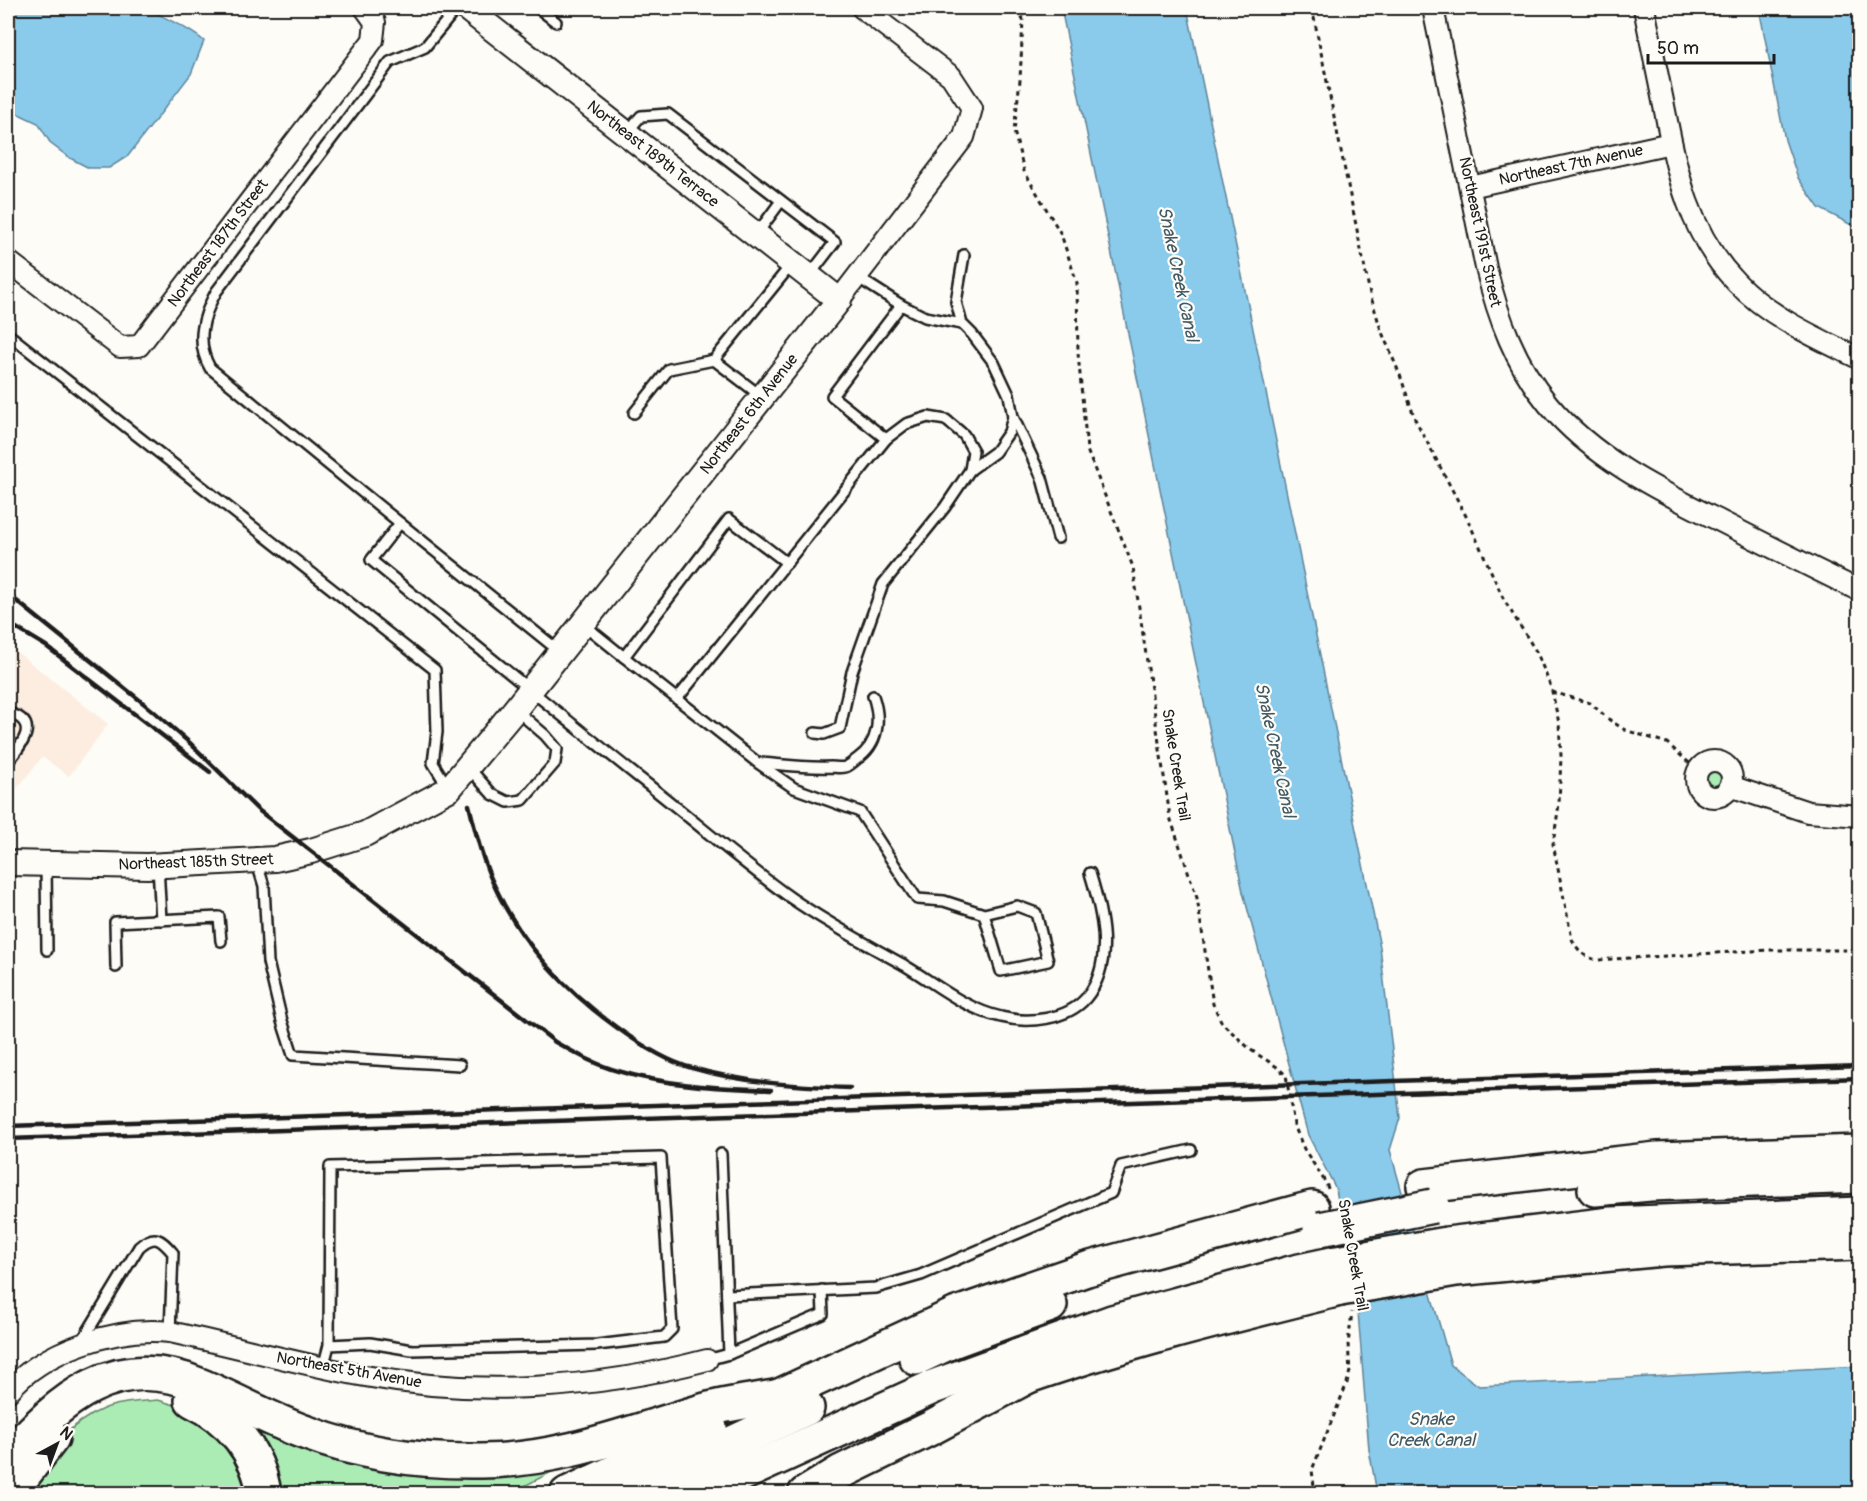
<svg xmlns="http://www.w3.org/2000/svg" width="1867" height="1501" font-family="Pangolin,sans-serif">
	<style>
		.built { fill: #fcede0 }
		.green { fill: #abecb4; stroke: #648468; stroke-width: 1.5 }
		.water { fill: #8acaeb; stroke: #5e8498; stroke-width: 1.5 }
		.lines { fill: none; stroke-linecap: round; stroke-linejoin: round }
		.service-casing { stroke: #1c1c1c; stroke-width: 14 }
		.minor-casing { stroke: #1c1c1c; stroke-width: 24 }
		.tertiary-casing { stroke: #1c1c1c; stroke-width: 28 }
		.motorway-casing { stroke: #1c1c1c; stroke-width: 38 }
		.path { stroke: #1c1c1c; stroke-width: 3; stroke-dasharray: 4.5 4.5; stroke-linecap: butt }
		.service { stroke: #fdfcf7; stroke-width: 9 }
		.minor { stroke: #fdfcf7; stroke-width: 20 }
		.tertiary { stroke: #fdfcf7; stroke-width: 24 }
		.motorway { stroke: #fdfcf7; stroke-width: 33 }
		.rail { stroke: #1c1c1c; stroke-width: 4.5 }
		.motorway-bridge-casing { stroke: #1c1c1c; stroke-width: 38; stroke-linecap: butt }
		.motorway-bridge { stroke: #fdfcf7; stroke-width: 33 }
		.labels { text-anchor: middle; dominant-baseline: central; stroke-width: 4.5; stroke-linejoin: round; paint-order: stroke }
		.street-label { font-size: 16px; fill: #1c1c1c; stroke: #fdfcf7 }
		.water-label { font-size: 18px; font-style: italic; fill: #425964; stroke: #fdfcf7 }
	</style>
	<rect width="100%" height="100%" fill="#fdfcf7"/>
	<filter id="ink" filterUnits="userSpaceOnUse"><feTurbulence type="fractalNoise" baseFrequency=".0167" numOctaves="2"/><feDisplacementMap in="SourceGraphic" scale="12" xChannelSelector="R" yChannelSelector="G"/><feConvolveMatrix kernelMatrix="1 2 1 2 8 2 1 2 1" color-interpolation-filters="sRGB"/></filter>
	<g filter="url(#ink)">
		<!-- built -->
		<path class="built" d="M8 645 108 724 69 776 42 757 8 800Z"/>
		<!-- green -->
		<g class="green">
			<circle cx="1715" cy="779" r="10"/>
			<path d="M158 1400 191 1410 218 1428 255 1494H18C42 1461 64 1425 103 1409 120 1402 139 1402 158 1400Z"/>
			<path d="M228 1405 277 1431 565 1465 511 1493H272Z"/>
		</g>
		<!-- water -->
		<g class="water">
			<path d="M8 8H148C166 20 187 26 204 41L191 74 128 156 109 168H89L70 158 51 144 38 123 8 109Z"/>
			<path d="M1061 8H1187L1380 947 1400 1118 1390 1150 1451 1365 1479 1386 1859 1366V1493H1377L1369 1450 1358 1312 1336 1189 1308 1135 1243 892Z"/>
			<path d="M1759 8H1859V229L1819 208 1798 178 1785 140Z"/>
		</g>
		<g class="lines">
			<!-- service casing -->
			<g class="service-casing">
				<g id="service">
					<path d="M538 8 556 22"/>
					<path d="M627 132 641 116 668 114 835 242 809 276"/>
					<path d="M756 235 781 201"/>
					<path d="M964 255 956 302 962 324 972 334 994 363 1009 395 1013 417 1009 432 995 452 970 470"/>
					<path d="M857 277 901 305 925 317 962 324"/>
					<path d="M8 334 435 670 437 732 433 763 447 786"/>
					<path d="M761 396 714 360 791 265"/>
					<path d="M634 413 669 369 714 360"/>
					<path d="M1013 417 1042 478 1058 538"/>
					<path d="M886 439 832 396 901 305"/>
					<path d="M400 523 210 368C195 342 203 316 216 292L390 62 425 47 457 8"/>
					<path d="M583 624 624 657 729 519 787 563"/>
					<path d="M559 651 400 523 371 560C459 632 548 705 637 776 689 816 738 860 791 898 827 923 866 944 904 965 936 984 965 1009 1001 1017 1028 1024 1067 1020 1086 998 1115 963 1102 912 1090 873"/>
					<path d="M624 657 758 763 794 788 860 812 917 899 944 901 984 914 1001 971 1048 961 1036 913 1017 906 984 914"/>
					<path d="M677 699 886 439 906 424 928 417 946 420 964 435 973 451 970 470 945 507 883 584 852 672 840 728 824 734 815 733"/>
					<path d="M8 713C42 722 21 745 8 762"/>
					<path d="M761 763C784 765 807 768 831 767 835 767 841 768 845 767 849 766 854 761 857 759 879 744 881 719 873 696"/>
					<path d="M469 768 492 794 508 802 523 800 555 763 557 749 545 735 516 710"/>
					<path d="M256 860 264 886 268 962 282 1021 293 1055 460 1065"/>
					<path d="M46 864 47 950"/>
					<path d="M158 866 161 920"/>
					<path d="M116 967 115 922 219 917 221 941"/>
					<path d="M727 1295 876 1288 921 1275 1111 1193 1121 1166 1191 1150"/>
					<path d="M82 1341 139 1247C155 1233 161 1239 173 1253L170 1332"/>
					<path d="M729 1354 823 1314 822 1290"/>
					<path d="M707 1360 729 1354 721 1154"/>
					<path d="M323 1368 329 1345 370 1343 412 1350 597 1345 664 1337 672 1329 661 1158 330 1167 329 1345"/>
				</g>
			</g>
			<!-- minor casing -->
			<g class="minor-casing">
				<g id="minor">
					<path d="M1433 8 1486 268C1498 317 1515 364 1548 404 1594 459 1658 490 1720 521 1767 545 1813 568 1860 591"/>
					<path d="M1644 8C1651 42 1658 76 1665 111 1677 174 1689 233 1736 282 1769 317 1817 338 1860 359"/>
					<path d="M1470 187 1671 143"/>
					<path d="M8 261 120 347 139 346 373 40 375 22 365 8"/>
					<path d="M839 300 964 137 972 108 951 76 862 8"/>
					<circle cx="1714" cy="779" r="18"/>
					<path d="M1730 786 1808 812 1860 816"/>
					<path d="M8 1392C42 1350 118 1326 170 1332 235 1346 299 1364 365 1376 478 1397 596 1389 707 1360"/>
				</g>
			</g>
			<!-- tertiary casing -->
			<g class="tertiary-casing">
				<path id="tertiary" d="M8 863 147 866 275 859 311 851 365 834 449 789 513 712 839 300 466 8"/>
			</g>
			<!-- motorway casing -->
			<g class="motorway-casing">
				<g id="motorway">
					<path d="M1424 1186 1657 1159 1860 1152"/>
					<path d="M1595 1189 1650 1184 1860 1176"/>
					<path d="M1447 1244 1611 1224 1860 1214"/>
					<path d="M1456 1269 1663 1249 1860 1243"/>
					<path d="M916 1358 952 1341 1050 1305"/>
					<path d="M1014 1381C1120 1343 1231 1316 1340 1289"/>
					<path d="M192 1400C230 1418 258 1451 264 1494"/>
					<path d="M762 1404 957 1314 1087 1269 1312 1208"/>
					<path d="M8 1457C61 1399 115 1350 199 1385 236 1400 270 1420 307 1433 362 1454 422 1462 481 1461 561 1461 633 1431 709 1409 732 1403 757 1400 781 1396"/>
					<path d="M9 1494 52 1438"/>
					<path d="M567 1494 710 1428"/>
					<path d="M624 1494 807 1408"/>
					<path d="M698 1494 933 1387 1112 1322 1295 1272 1337 1263"/>
					<path d="M805 1494 841 1472 931 1428 1030 1375"/>
				</g>
			</g>
			<!-- path -->
			<g class="path">
				<path d="M1019 8 1023 20 1020 80 1014 131 1024 171 1061 234 1077 283 1078 353 1087 450 1133 567 1170 817 1197 898 1213 1004 1222 1023 1251 1050 1277 1067 1286 1075 1294 1125 1304 1149 1326 1183 1329 1191"/>
				<path d="M1312 8 1370 294 1381 330 1400 375 1415 419 1467 518 1504 600 1537 653 1551 687 1559 723 1561 756 1559 804 1553 844 1572 939C1578 951 1584 957 1597 960L1768 950H1860"/>
				<path d="M1552 692 1590 703 1611 721 1625 730 1667 743 1698 771"/>
				<path d="M1315 1494 1312 1470 1347 1383 1350 1371 1348 1344 1352 1312"/>
			</g>
			<!-- service -->
			<use href="#service" class="service"/>
			<!-- minor -->
			<use href="#minor" class="minor"/>
			<!-- tertiary -->
			<use href="#tertiary" class="tertiary"/>
			<!-- motorway -->
			<use href="#motorway" class="motorway"/>
			<!-- rail -->
			<g class="rail">
				<path d="M8 594 152 710 191 744 257 809 555 1042C575 1053 596 1065 618 1071 667 1086 720 1088 771 1090"/>
				<path d="M8 623 46 646 210 772"/>
				<path d="M469 805C476 833 482 861 495 887 522 945 565 990 616 1027 638 1043 665 1061 692 1068 744 1083 797 1086 850 1088"/>
				<path d="M8 1126 1860 1066"/>
				<path d="M8 1139 1860 1078"/>
			</g>
			<!-- motorway-bridge casing -->
			<g class="motorway-bridge-casing">
				<g id="motorway-bridge">
					<path d="M1320 1229 1433 1206"/>
					<path d="M1337 1263 1447 1244"/>
					<path d="M1340 1289 1456 1269"/>
				</g>
			</g>
			<!-- motorway-bridge -->
			<use href="#motorway-bridge" class="motorway-bridge"/>
		</g>
	</g>
	<g class="labels">
		<!-- street labels -->
		<g class="street-label">
			<text transform="translate(653 154) rotate(38)">Northeast 189th Terrace</text>
			<text transform="translate(1571 165) rotate(-12)">Northeast 7th Avenue</text>
			<text transform="translate(1480 232) rotate(78)">Northeast 191st Street</text>
			<text transform="translate(218 243) rotate(-53)">Northeast 187th Street</text>
			<text transform="translate(749 414) rotate(-52)">Northeast 6th Avenue</text>
			<text transform="translate(1176 765) rotate(81)">Snake Creek Trail</text>
			<text transform="translate(196 862) rotate(-2)">Northeast 185th Street</text>
			<text transform="translate(1353 1255) rotate(80)">Snake Creek Trail</text>
			<text transform="translate(349 1370) rotate(10)">Northeast 5th Avenue</text>
		</g>
		<!-- water labels -->
		<g class="water-label">
			<text transform="translate(1178 274) rotate(78)">Snake Creek Canal</text>
			<text transform="translate(1275 750) rotate(78)">Snake Creek Canal</text>
			<text x="1431" y="1419">Snake<tspan x="1431" dy="21">Creek Canal</tspan></text>
		</g>
	</g>
	<!-- margin -->
	<rect width="1867" height="1501" fill="none" stroke="#fdfcf7" stroke-width="30"/>
	<rect x="15" y="15" width="1837" height="1471" fill="none" stroke="#1c1c1c" stroke-width="2" filter="url(#ink)"/>
	<!-- north arrow -->
	<g transform="translate(57 1444) rotate(41)" stroke="#fdfcf7" stroke-width="4.5" paint-order="stroke">
	<path d="M0-4.5L10 22L0 15L-10 22Z" fill="#1c1c1c"/>
	<text y="-9" font-size="16" font-weight="bold" text-anchor="middle" fill="#1c1c1c">N</text>
	</g>
	<!-- scale -->
	<path d="M1648 54v9h126v-9" fill="none" stroke="#1c1c1c" stroke-width="3"/>
	<text x="1657" y="54" font-size="18" fill="#1c1c1c" stroke="#fdfcf7" stroke-width="4.5" paint-order="stroke">50 m</text>
</svg>
